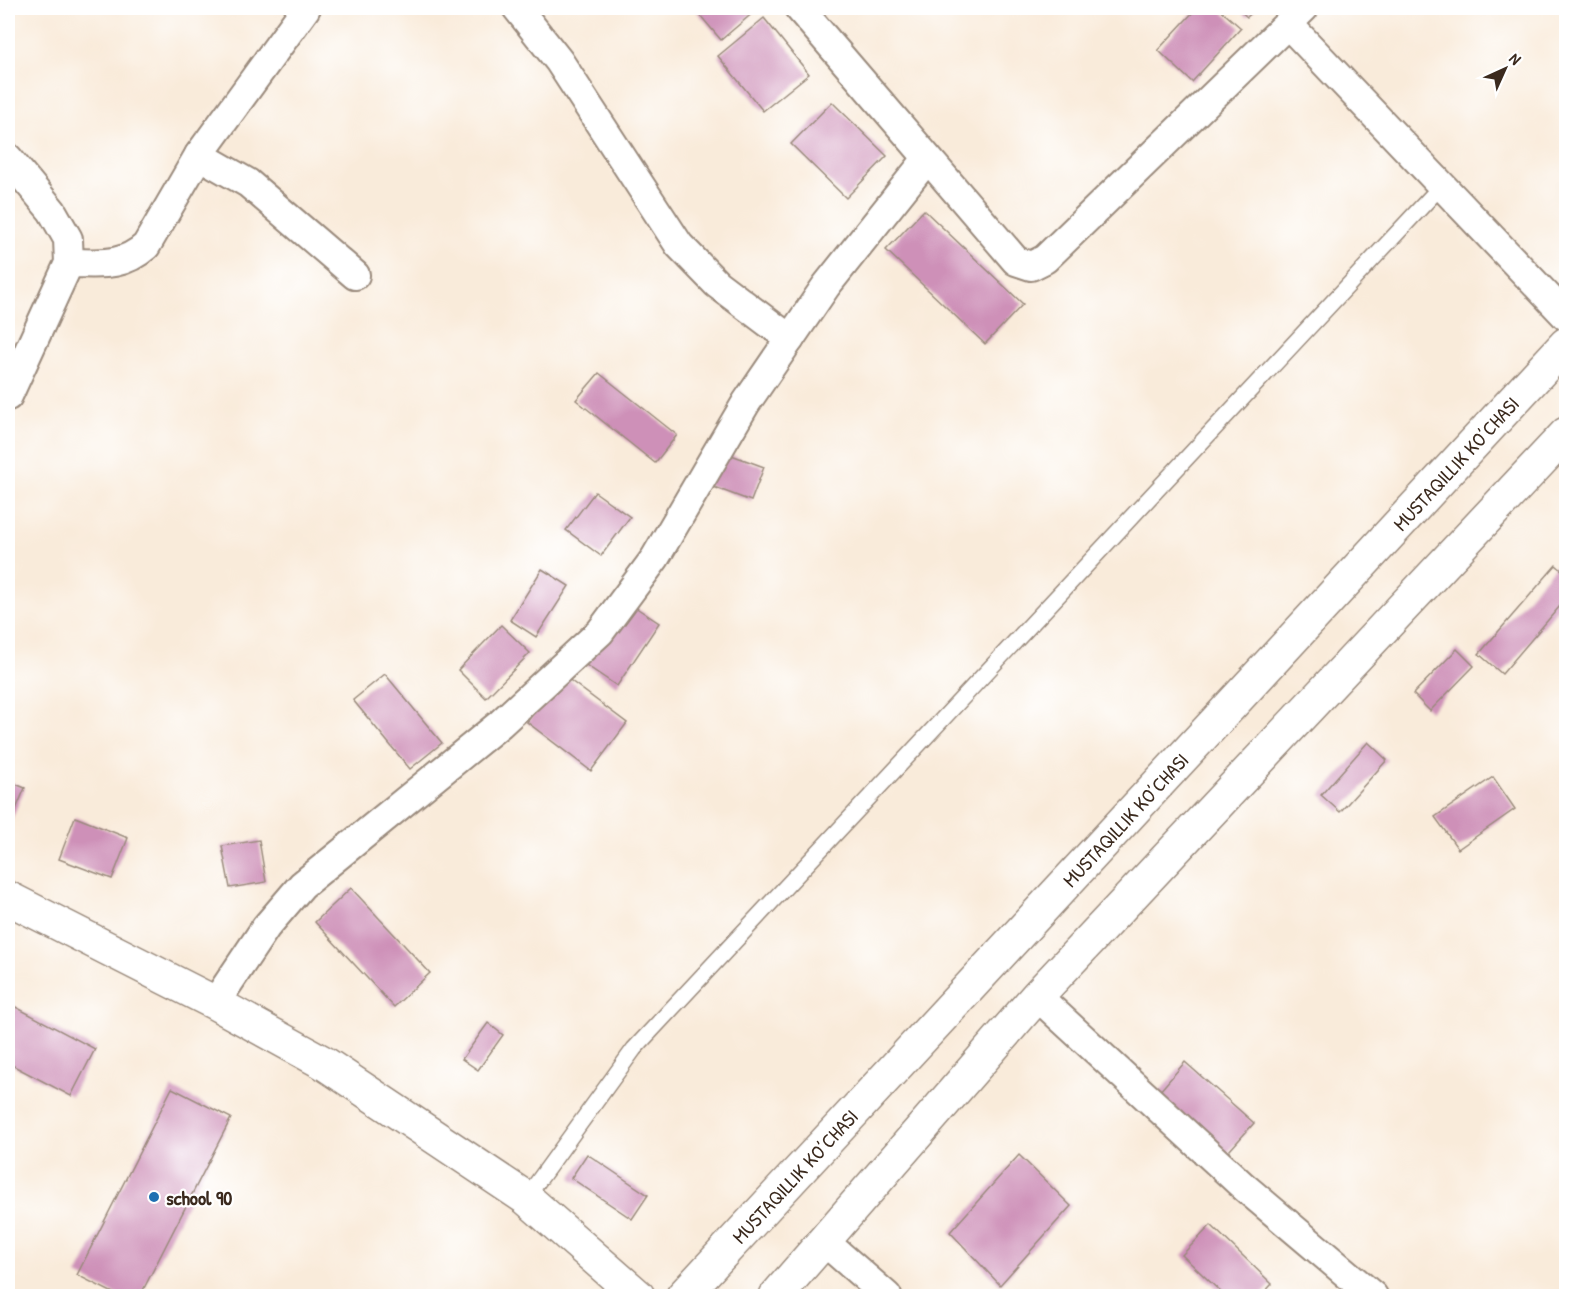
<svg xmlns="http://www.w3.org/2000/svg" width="1574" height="1304" font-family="'Patrick Hand',sans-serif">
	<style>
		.building { fill: #ce90b8 }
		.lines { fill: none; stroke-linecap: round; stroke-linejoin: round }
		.lane-casing { stroke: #9a8a7c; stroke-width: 18 }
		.street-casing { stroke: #9a8a7c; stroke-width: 32 }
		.secondary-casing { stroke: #9a8a7c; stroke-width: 36 }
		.lane { stroke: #fff; stroke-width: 15 }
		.street { stroke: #fff; stroke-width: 28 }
		.secondary { stroke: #fff; stroke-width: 33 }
		.poi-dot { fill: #1f6fb2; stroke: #fff; stroke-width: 2 }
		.labels { text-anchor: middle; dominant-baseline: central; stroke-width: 4.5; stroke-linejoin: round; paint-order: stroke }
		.street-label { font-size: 20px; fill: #3b2a1e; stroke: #fff }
		.poi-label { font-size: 20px; font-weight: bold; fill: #3b2a1e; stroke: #fff; text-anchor: start }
	</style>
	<rect width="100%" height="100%" fill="#fff"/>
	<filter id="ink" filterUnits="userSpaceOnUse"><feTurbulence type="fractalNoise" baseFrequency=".0167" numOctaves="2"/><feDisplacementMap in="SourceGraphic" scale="12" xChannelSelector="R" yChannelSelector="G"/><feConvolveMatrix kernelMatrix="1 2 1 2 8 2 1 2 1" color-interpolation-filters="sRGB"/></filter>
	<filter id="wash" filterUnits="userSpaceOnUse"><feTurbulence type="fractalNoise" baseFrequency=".008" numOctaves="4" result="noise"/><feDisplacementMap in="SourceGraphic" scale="24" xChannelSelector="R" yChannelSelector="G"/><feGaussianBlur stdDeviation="1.35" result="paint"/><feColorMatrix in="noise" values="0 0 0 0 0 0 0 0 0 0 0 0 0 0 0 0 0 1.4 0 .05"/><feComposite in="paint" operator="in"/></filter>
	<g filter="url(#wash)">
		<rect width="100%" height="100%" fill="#f9ebda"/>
		<g id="blocks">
			<!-- building -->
			<g class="building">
				<path d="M694 8H752L755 11 721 40Z"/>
				<path d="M1197 8H1218L1241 28 1192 82 1158 50Z"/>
				<path d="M1237 8H1257L1247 17Z"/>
				<path d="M764 18 809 74 763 111 718 56Z"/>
				<path d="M832 102 887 156 846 198 791 144Z"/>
				<path d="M924 210 1023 304 985 344 886 250Z"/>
				<path d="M599 373 677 435 655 463 576 400Z"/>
				<path d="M715 449 764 467 751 501 703 483Z"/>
				<path d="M595 492 630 517 601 556 566 530Z"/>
				<path d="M1556 565 1566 574V599L1502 674 1479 654Z"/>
				<path d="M542 569 569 586 536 637 510 620Z"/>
				<path d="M629 603 659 623 617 686 586 665Z"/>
				<path d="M501 625 530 653 486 698 458 670Z"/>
				<path d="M1457 649 1474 666 1430 711 1413 694Z"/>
				<path d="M385 674 442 743 410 769 353 700Z"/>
				<path d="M563 675 627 723 591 771 527 722Z"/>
				<path d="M1368 742 1387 760 1340 812 1321 795Z"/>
				<path d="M1493 777 1515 809 1458 849 1435 817Z"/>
				<path d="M8 781 25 788 8 828Z"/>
				<path d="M75 817 128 838 112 879 59 859Z"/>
				<path d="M259 840 266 882 230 888 222 846Z"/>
				<path d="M351 888 430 973 394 1007 315 922Z"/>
				<path d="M8 1003 95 1049 71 1096 8 1063Z"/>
				<path d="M488 1023 503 1035 478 1070 462 1059Z"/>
				<path d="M1185 1062 1254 1123 1222 1159 1153 1099Z"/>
				<path d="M172 1088 231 1118 140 1296H119L77 1275Z"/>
				<path d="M587 1154 648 1195 632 1219 571 1178Z"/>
				<path d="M1019 1155 1071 1206 1000 1285 950 1232Z"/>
				<path d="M1211 1225 1272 1284 1261 1296H1225L1182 1255Z"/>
			</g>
		</g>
	</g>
	<g filter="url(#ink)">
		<use href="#blocks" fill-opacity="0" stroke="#9a8a7c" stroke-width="1.5"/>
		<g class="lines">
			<!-- lane casing -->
			<g class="lane-casing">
				<path id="lane" d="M526 1198 634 1049 1442 185"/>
			</g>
			<!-- street casing -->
			<g class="street-casing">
				<g id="street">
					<path d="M517 8 559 61 679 245 717 284 790 339"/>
					<path d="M799 8 1016 261 1031 266 1045 259 1304 8"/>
					<path d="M1288 24 1566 316"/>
					<path d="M199 155 248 183 355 275"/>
					<path d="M8 158 52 211 68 239 69 263 8 396"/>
					<path d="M69 263C99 263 121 268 146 246L199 155 306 8"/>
					<path d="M1037 996 1243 1186 1373 1296"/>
					<path d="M215 1003 266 927 302 885 500 724 600 632 655 558 746 403 826 286 927 159"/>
					<path d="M825 1242 887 1296"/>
				</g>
			</g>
			<!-- secondary casing -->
			<g class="secondary-casing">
				<g id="secondary">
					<path d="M8 898 215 1003 324 1063 526 1198 638 1296"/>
					<path id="s1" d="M683 1296 1566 344"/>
					<path d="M776 1296 1037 996 1566 434"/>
				</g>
			</g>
			<!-- lane -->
			<use href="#lane" class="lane"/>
			<!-- street -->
			<use href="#street" class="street"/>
			<!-- secondary -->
			<use href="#secondary" class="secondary"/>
		</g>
	</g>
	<!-- markers -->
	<circle class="poi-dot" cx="154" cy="1197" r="6"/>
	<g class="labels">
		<!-- street labels -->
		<g class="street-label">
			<text stroke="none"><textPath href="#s1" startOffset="1136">MUSTAQILLIK KO’CHASI</textPath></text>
			<text stroke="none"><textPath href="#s1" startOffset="650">MUSTAQILLIK KO’CHASI</textPath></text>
			<text stroke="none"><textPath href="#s1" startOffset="164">MUSTAQILLIK KO’CHASI</textPath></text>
		</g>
		<!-- poi labels -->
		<g class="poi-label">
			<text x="166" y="1197">school 90</text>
		</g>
	</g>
	<!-- margin -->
	<rect width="1574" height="1304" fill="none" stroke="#fff" stroke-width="30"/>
	<!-- north arrow -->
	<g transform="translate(1505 69) rotate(45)" stroke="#ffffff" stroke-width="4.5" paint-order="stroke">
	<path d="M0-4.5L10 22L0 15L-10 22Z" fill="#3b2a1e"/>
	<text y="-9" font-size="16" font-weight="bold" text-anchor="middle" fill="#3b2a1e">N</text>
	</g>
</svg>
